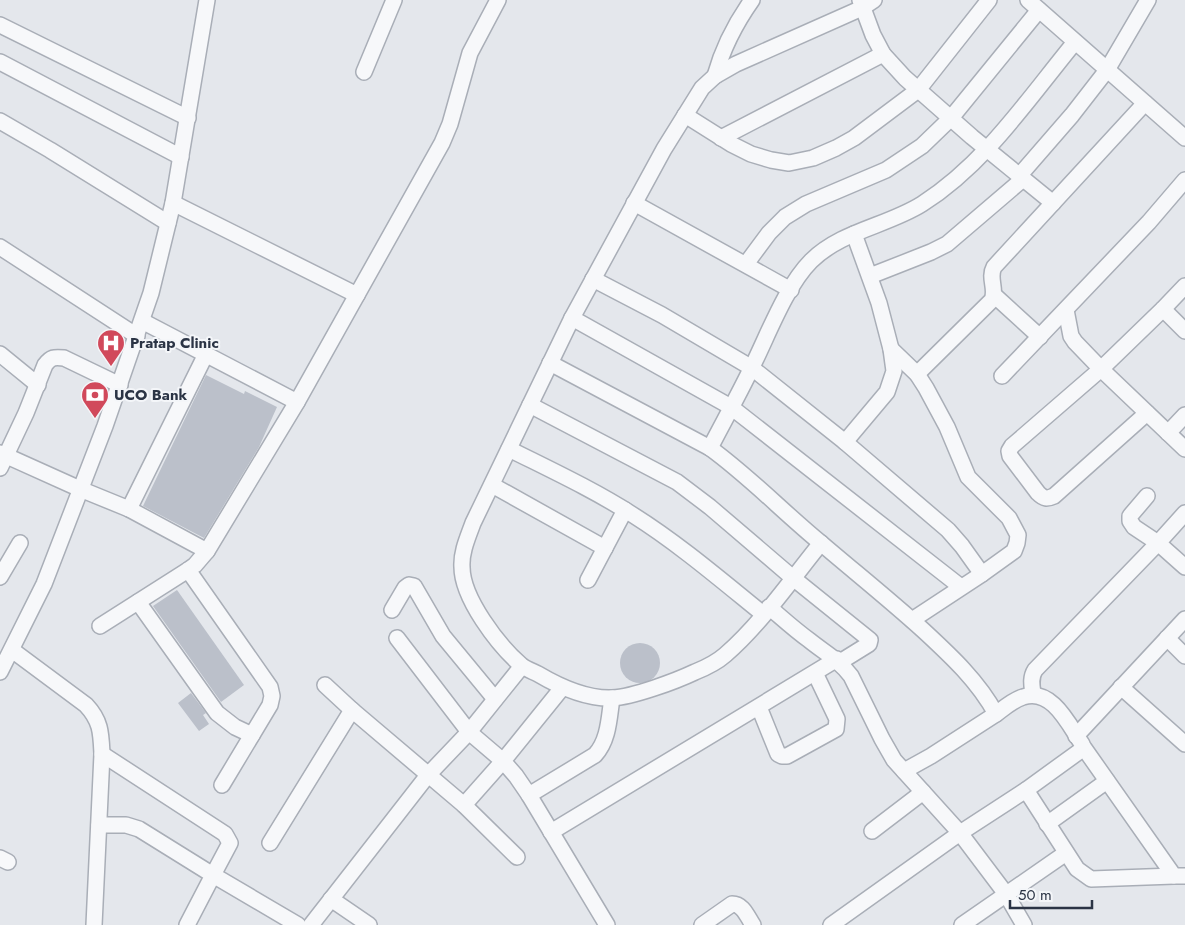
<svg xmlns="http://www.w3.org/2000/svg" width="1185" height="925" font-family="Jost,sans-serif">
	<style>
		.building { fill: #bbc0ca }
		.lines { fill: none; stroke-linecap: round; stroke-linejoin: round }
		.minor-casing { stroke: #a9aeb7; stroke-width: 18 }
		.minor { stroke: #f7f8fa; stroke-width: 15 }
		.labels { text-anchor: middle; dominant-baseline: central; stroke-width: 4; stroke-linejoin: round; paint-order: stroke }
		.poi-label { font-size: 15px; font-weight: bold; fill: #2b3445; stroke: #f4f6f9; text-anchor: start }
	</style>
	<rect width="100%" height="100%" fill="#e4e7ec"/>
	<!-- building -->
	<g class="building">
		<path d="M206 375 244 394 245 391 277 407 259 447 204 538 143 506Z"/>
		<path d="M177 590 244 685 221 702 153 606Z"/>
		<circle cx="640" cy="663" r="20"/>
		<path d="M191 693 206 713 203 715 209 724 199 731 178 703Z"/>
	</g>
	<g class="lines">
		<!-- minor casing -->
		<g class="minor-casing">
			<g id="minor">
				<path d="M860 0 873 35 883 54 905 78 972 137 1053 203"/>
				<path d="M1028 0 1185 138"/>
				<path d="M0 25 188 118"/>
				<path d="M0 62 181 157"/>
				<path d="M364 72 394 0"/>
				<path d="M715 76C723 47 735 24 752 0"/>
				<path d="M685 115 731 144 751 154 771 160 789 163 813 158 836 148 854 138 918 90 989 0"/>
				<path d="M0 121 50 150 168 223"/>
				<path d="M721 138 883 54"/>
				<path d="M1019 176 1072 115 1107 70 1148 0"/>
				<path d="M173 203 357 295"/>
				<path d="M634 203 791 290"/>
				<path d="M0 247 137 336"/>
				<path d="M746 264 769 233 785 217 806 204 886 170 922 146 951 118 1039 10"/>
				<path d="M870 276 931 252 947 244 1023 179"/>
				<path d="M593 279 662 315 752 368 845 442 948 530 962 546 982 574 1014 551 1017 543 1018 535 1009 518 968 477 947 427 926 388 917 374 891 349"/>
				<path d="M994 295 1040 337"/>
				<path d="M1163 309 1185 331"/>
				<path d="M1066 310 1071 336 1075 342 1101 369 1185 449"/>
				<path d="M572 318 731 407 961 587"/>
				<path d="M142 321 297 402"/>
				<path d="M0 354 38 385"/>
				<path d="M550 363 710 448C750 477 784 513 822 544 856 573 891 601 924 631 951 656 978 681 996 714L931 756 904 771"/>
				<path d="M917 374 992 300C997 289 988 278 994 267L1145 103"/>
				<path d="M1002 376 1149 222 1185 180"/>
				<path d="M530 405 677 482 710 507 793 578 870 640 869 644 840 662"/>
				<path d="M1147 413 1054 496C1047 499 1044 499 1038 493L1010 456 1009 451 1012 446 1101 369 1163 309 1185 286"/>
				<path d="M1168 433 1185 415"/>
				<path d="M845 442 887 392 894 371 891 349 879 303 854 234"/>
				<path d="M710 448C724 421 739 394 752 367 768 335 786 286 811 261 841 231 887 226 922 204 985 164 1028 99 1075 42"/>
				<path d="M509 449C551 470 594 490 633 515 679 544 721 580 763 614"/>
				<path d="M0 453 80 489 129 509 207 551 297 402 442 143 450 124 470 53 498 0"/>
				<path d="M0 468 26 413 45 365C51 357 54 357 64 358L120 385"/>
				<path d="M492 485 605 548"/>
				<path d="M1147 496 1130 516V521L1134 527 1158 543 1185 567"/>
				<path d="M129 509 206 354"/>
				<path d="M821 543C791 580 760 625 725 655 717 662 705 668 695 672 676 681 633 697 612 698 586 699 560 687 538 674 532 671 526 669 521 665 498 645 462 598 462 567 461 552 468 537 473 523L572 318 664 149 702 88 715 76 736 64 862 8 874 0"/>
				<path d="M188 570 270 687 272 696 270 705 222 785"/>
				<path d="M0 577 20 543"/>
				<path d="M588 580 625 510"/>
				<path d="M138 602 217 713 235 727 252 735"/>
				<path d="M769 607C782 618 795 630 809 640 825 653 838 659 851 676L882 739 894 760 960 833 1006 894 1024 925"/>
				<path d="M392 610 405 588 409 585 414 586 443 636 495 699"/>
				<path d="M912 620 982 574"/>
				<path d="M100 626 188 570 195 565 207 551"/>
				<path d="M397 638 469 732 503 761 464 805"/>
				<path d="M1167 638 1185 656"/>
				<path d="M12 650 86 705C101 721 101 733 102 754L94 925"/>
				<path d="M0 672 44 584 105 426 151 293 173 203 207 0"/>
				<path d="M325 685 352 710 464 805 517 857"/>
				<path d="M1121 687 1185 744"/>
				<path d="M562 688 503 761 516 776 529 795 607 925"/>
				<path d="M1033 694C1032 686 1030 678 1035 670L1158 543 1185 513"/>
				<path d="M759 707 778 754 782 756H787L836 729 837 719 815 673"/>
				<path d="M996 714C1004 708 1013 700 1023 697 1052 687 1069 725 1082 744"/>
				<path d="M1076 736 1185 619"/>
				<path d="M102 754 225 834 230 843 213 875 298 925"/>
				<path d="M1026 790 1077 869 1091 879 1174 876"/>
				<path d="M529 795 595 755C609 740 609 717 612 698"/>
				<path d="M1047 824 1107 781"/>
				<path d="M99 825H126L139 829 213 875 187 925"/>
				<path d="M872 831 923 792"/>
				<path d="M551 832 837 659"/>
				<path d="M270 843 352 710"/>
				<path d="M0 858 8 862"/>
				<path d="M331 899 369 925"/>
				<path d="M311 925 428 775 469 732 522 666"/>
				<path d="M702 925 732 904C743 904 747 916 753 925"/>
				<path d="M831 925 960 833 1026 790 1084 748 1174 876H1185"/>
				<path d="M962 925 1066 853"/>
			</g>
		</g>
		<!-- minor -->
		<use href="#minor" class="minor"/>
	</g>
	<!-- icons -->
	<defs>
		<g id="hospital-pin" transform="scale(1.4375)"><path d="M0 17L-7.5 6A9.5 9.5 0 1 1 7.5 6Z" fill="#d1495b" stroke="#f4f6f9"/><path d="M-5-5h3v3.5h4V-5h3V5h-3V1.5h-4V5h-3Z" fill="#fff"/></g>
		<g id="bank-pin" transform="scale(1.4375)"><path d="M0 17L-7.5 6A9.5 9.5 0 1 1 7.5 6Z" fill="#d1495b" stroke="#f4f6f9"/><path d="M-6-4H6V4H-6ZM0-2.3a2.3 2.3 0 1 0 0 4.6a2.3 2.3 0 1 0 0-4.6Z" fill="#fff"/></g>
	</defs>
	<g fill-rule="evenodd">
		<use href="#hospital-pin" x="111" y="343"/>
		<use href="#bank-pin" x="95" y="395"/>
	</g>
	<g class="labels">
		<!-- poi labels -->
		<g class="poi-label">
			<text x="130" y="343">Pratap Clinic</text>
			<text x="114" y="395">UCO Bank</text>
		</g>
	</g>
	<!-- scale -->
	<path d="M1010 900v8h82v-8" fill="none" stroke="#2b3445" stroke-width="2.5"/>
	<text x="1018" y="900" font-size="15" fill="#2b3445" stroke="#f4f6f9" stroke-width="4" paint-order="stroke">50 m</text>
</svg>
